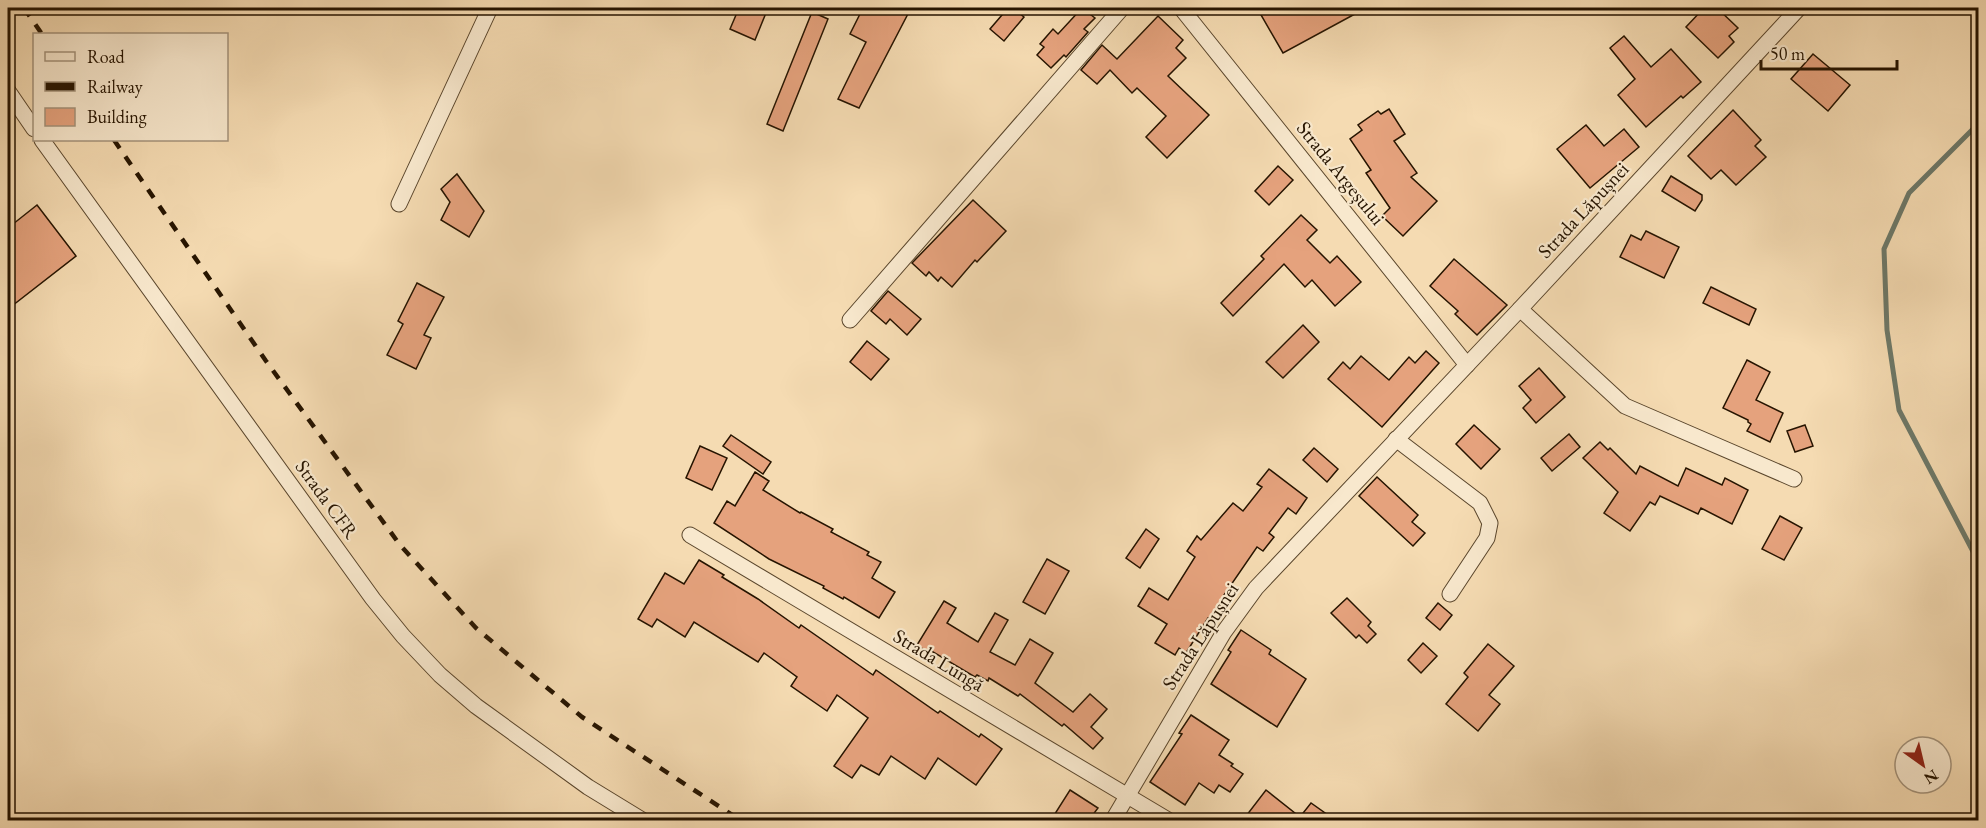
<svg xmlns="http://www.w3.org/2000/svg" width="1986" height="828" font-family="'EB Garamond',serif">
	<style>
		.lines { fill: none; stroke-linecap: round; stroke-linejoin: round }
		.stream { stroke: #6d7868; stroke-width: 5 }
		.building { fill: #e5a27d; stroke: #261400; stroke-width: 1.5 }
		.minor-casing { stroke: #5a462c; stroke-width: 17 }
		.minor { stroke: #f8e8cd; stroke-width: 15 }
		.rail { stroke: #261400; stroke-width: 4.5; stroke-dasharray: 10 10; stroke-linecap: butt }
		.labels { text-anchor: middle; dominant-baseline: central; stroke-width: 4.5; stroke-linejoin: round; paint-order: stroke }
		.street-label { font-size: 20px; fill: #261400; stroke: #f8e8cd }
	</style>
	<rect width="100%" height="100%" fill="#f5dbb2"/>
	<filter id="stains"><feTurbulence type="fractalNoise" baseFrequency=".00333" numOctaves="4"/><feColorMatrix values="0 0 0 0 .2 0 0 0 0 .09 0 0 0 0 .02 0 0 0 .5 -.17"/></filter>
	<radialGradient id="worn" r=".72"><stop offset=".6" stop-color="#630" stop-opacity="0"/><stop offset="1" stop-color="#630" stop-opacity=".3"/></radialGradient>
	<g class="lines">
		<!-- stream -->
		<path class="stream" d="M1978 124 1909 193 1884 249 1887 330 1899 410 1978 561"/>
	</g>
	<!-- building -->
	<g class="building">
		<path d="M739 8H768L755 40 730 29Z"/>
		<path d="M863 8H911L859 108 838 99 866 42 850 34Z"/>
		<path d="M1008 8H1013L1024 17 1004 41 990 29Z"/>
		<path d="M1082 8 1095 18 1084 29 1088 32 1066 57 1064 55 1051 68 1037 55 1044 47 1040 44 1053 29 1058 34Z"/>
		<path d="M1257 8H1366L1283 53Z"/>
		<path d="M1710 8H1717L1738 28 1729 36 1734 42 1718 58 1686 27 1702 10 1705 13Z"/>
		<path d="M812 12 828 19 783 131 767 124Z"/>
		<path d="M1158 16 1183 40 1176 48 1186 58 1168 76 1209 115 1167 158 1146 137 1166 116 1137 88 1132 93 1110 70 1097 84 1081 70 1102 45 1117 59Z"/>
		<path d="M1624 36 1651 67 1671 49 1701 82 1683 98 1681 96 1646 127 1618 95 1635 79 1610 48Z"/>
		<path d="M1813 54 1850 85 1828 111 1791 79Z"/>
		<path d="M1389 109 1405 134 1394 141 1417 173 1411 177 1437 201 1403 236 1382 216 1390 208 1366 173 1371 170 1350 139 1362 130 1358 125 1378 111 1381 114Z"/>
		<path d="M1733 110 1761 140 1755 146 1766 157 1736 185 1721 170 1711 179 1688 156Z"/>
		<path d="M1586 125 1604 146 1624 129 1639 147 1590 188 1557 149Z"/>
		<path d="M1278 166 1293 180 1269 205 1255 191Z"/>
		<path d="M457 174 484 211 469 237 441 220 450 202 441 189Z"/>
		<path d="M1671 176 1702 195V200L1695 211 1662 191Z"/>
		<path d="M973 200 1006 231 977 262 975 260 952 287 941 277 938 281 929 272 926 276 912 263Z"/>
		<path d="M37 205 76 256 8 309V228Z"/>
		<path d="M1301 215 1317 230 1307 240 1330 263 1337 256 1361 282 1335 306 1312 280 1305 287 1284 264 1233 316 1221 303 1264 259 1261 256Z"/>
		<path d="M1646 231 1679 247 1664 278 1620 257 1631 235 1641 240Z"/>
		<path d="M1454 259 1507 305 1477 335 1455 314 1458 311 1430 286Z"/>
		<path d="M417 283 444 297 424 335 431 338 416 369 387 355 403 324 398 321Z"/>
		<path d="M1711 287 1756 309 1749 325 1703 303Z"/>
		<path d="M888 291 921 319 907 335 890 319 886 324 871 311Z"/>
		<path d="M1303 325 1319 342 1283 378 1266 362Z"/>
		<path d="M867 341 889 359 871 380 850 362Z"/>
		<path d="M1426 351 1439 363 1382 427 1328 379 1343 362 1350 369 1361 356 1389 380 1409 357 1415 363Z"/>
		<path d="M1747 360 1770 372 1756 400 1783 413 1770 442 1747 431 1751 424 1748 422V420L1723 408Z"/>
		<path d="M1539 368 1565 397 1536 423 1523 408 1531 400 1519 386Z"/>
		<path d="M1474 425 1500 449 1481 469 1456 444Z"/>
		<path d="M1805 425 1813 446 1795 452 1787 431Z"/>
		<path d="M1569 434 1580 447 1552 471 1541 458Z"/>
		<path d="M731 435 771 462 763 474 723 446Z"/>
		<path d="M1600 442 1608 450 1610 448 1636 474 1640 466 1678 486 1686 468 1722 485 1725 478 1748 490 1732 524 1701 508 1698 514 1660 496 1655 505 1650 502 1630 531 1604 513 1618 492 1583 458Z"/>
		<path d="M700 446 727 458 712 490 686 478Z"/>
		<path d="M1314 448 1338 469 1327 482 1303 460Z"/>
		<path d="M1269 469 1307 498 1296 514 1288 508 1269 533 1274 537 1263 551 1257 547 1224 595 1227 597 1212 620 1208 618 1186 653 1179 648 1175 655 1155 643 1167 624 1138 606 1149 588 1168 600 1195 557 1187 551 1197 536 1201 540 1233 503 1243 511 1262 487 1257 484Z"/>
		<path d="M755 472 769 481 763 490 800 513 801 512 833 529 831 532 869 552 867 555 881 562 872 578 895 592 879 618 844 597 843 599 823 588 824 586 769 559 714 523 727 501 735 506Z"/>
		<path d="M1377 477 1418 515 1412 522 1425 533 1413 546 1359 496Z"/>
		<path d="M1780 516 1802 528 1784 560 1762 549Z"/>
		<path d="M1146 529 1159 539 1140 568 1126 558Z"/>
		<path d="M1047 559 1069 571 1045 614 1023 602Z"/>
		<path d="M699 560 724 575 722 577 758 599 799 628 801 625 873 675 876 670 938 713 940 711 979 737 981 734 1002 749 976 785 938 758 925 779 891 756 879 775 861 765 852 778 834 766 868 718 837 695 827 711 791 686 797 677 764 653 758 662 694 622 685 637 657 619 652 627 638 619 665 573 684 584Z"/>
		<path d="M1347 598 1371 622 1368 626 1376 634 1367 643 1359 635 1356 638 1331 613Z"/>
		<path d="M944 601 956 608 947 623 978 642 995 613 1008 620 990 652 1015 665 1030 639 1053 653 1035 683 1073 712 1090 694 1107 709 1091 727 1103 738 1093 749 1064 724 1062 726 1020 694 1018 696 989 678 988 681 977 675 975 677 930 650 929 653 917 645Z"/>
		<path d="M1438 603 1452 615 1440 630 1426 618Z"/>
		<path d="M1241 630 1271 650 1269 654 1306 679 1277 727 1211 684 1231 652 1228 650Z"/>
		<path d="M1423 643 1437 656 1421 673 1408 660Z"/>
		<path d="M1488 644 1514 666 1489 695 1500 704 1478 731 1446 704 1468 677 1464 673Z"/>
		<path d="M1191 715 1229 740 1219 755 1233 764 1231 766 1243 774 1230 792 1219 785 1214 793 1199 783 1185 805 1150 782 1182 734 1179 733Z"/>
		<path d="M1070 790 1098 808 1089 820H1051Z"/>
		<path d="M1266 790 1300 817 1311 803 1335 820H1243Z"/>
	</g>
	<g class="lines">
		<!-- minor casing -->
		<g class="minor-casing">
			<g id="minor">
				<path d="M1181 8 1467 365"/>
				<path d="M8 91 34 129"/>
				<path d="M42 140 373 599 403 636 440 675 476 706 588 787 642 820"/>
				<path d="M399 204 490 8"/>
				<path d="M1520 309 1625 406 1794 479"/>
				<path d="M850 320 1122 8"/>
				<path d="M1396 439 1480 503 1490 523 1487 538 1450 594"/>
				<path d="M690 535 1168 820"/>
				<path d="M1113 820 1224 632 1256 588 1520 309 1799 8"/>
			</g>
		</g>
		<!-- minor -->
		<use href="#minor" class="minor"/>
		<!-- rail -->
		<g class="rail">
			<path d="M24 8 42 34"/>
			<path d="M114 140 266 361 400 545 476 628 582 717 740 820"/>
		</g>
	</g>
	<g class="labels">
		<!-- street labels -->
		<g class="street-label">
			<text transform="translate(1341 173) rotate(51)">Strada Argeșului</text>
			<text transform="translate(1583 210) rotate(-47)">Strada Lăpușnei</text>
			<text transform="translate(327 499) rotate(54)">Strada CFR</text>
			<text transform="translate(1200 636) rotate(-57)">Strada Lăpușnei</text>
			<text transform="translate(939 660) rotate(31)">Strada Lungă</text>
		</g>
	</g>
	<!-- margin -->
	<rect width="1986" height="828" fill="none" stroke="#f5dbb2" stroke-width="30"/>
	<rect x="9" y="9" width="1968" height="810" fill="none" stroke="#261400" stroke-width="3"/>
	<rect x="15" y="15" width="1956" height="798" fill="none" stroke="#261400" stroke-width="1.5"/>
	<!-- legend -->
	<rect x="33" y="33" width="195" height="108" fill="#f8e8cd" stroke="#a4937b" stroke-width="1.5"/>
	<rect x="45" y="52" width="30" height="9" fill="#f8e8cd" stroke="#a4937b" stroke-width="1.5"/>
	<text x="87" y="63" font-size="18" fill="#261400">Road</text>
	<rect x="45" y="82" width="30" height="9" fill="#261400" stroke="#a4937b" stroke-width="1.5"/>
	<text x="87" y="93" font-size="18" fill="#261400">Railway</text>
	<rect x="45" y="108" width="30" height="18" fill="#e5a27d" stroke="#a4937b" stroke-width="1.5"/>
	<text x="87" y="123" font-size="18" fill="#261400">Building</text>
	<!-- north arrow -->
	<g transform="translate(1923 765) rotate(146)"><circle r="28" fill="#f8e8cd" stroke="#a4937b" stroke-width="1.5"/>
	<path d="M0-4.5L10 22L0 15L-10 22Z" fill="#8f2418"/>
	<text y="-9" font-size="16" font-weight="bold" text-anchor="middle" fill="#261400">N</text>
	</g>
	<!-- scale -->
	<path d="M1761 60v9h136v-9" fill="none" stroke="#261400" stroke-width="3"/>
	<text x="1770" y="60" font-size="18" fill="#261400" stroke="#f8e8cd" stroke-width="4.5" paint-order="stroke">50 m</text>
	<rect width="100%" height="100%" filter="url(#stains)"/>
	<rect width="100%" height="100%" fill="url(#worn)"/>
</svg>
